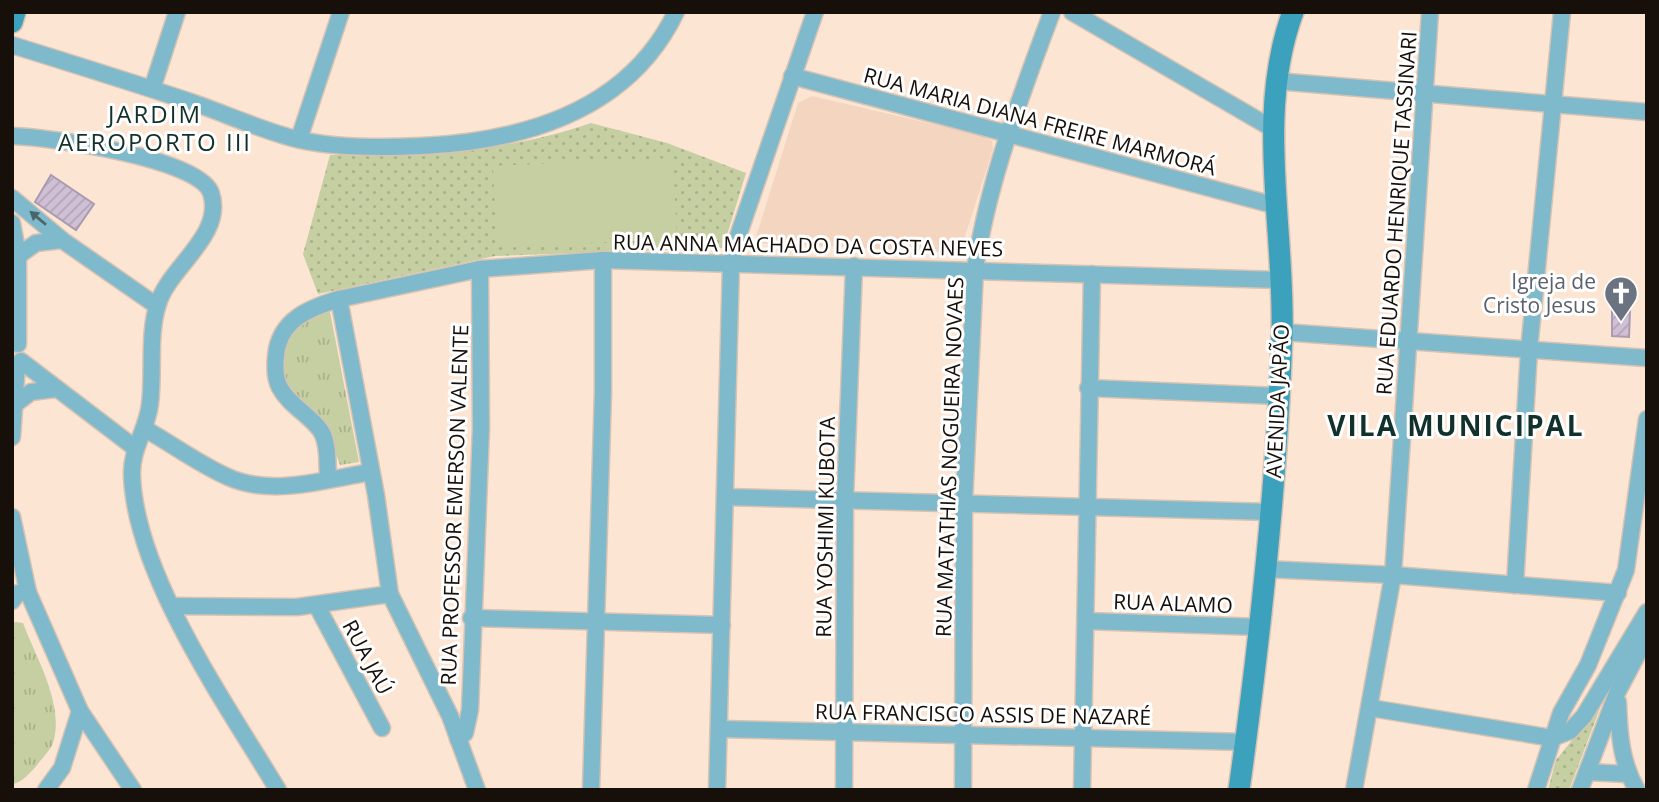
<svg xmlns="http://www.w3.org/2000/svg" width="1659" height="802" font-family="'Open Sans',sans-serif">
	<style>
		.built { fill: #f4d6c0 }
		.grass { fill: url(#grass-dots) }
		.park { fill: url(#park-tufts) }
		.garden { fill: #c5cfa2 }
		.building { fill: url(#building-hatch); stroke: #aa9bb0; stroke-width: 2 }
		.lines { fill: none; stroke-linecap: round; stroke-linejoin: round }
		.street-casing { stroke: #d7c3b3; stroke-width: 19 }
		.secondary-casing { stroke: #d7c3b3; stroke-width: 24 }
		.street { stroke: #7fbacc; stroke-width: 16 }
		.secondary { stroke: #3ca1bc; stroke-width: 21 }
		.oneway { fill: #4b656b }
		.labels { text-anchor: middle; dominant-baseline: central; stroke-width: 6; stroke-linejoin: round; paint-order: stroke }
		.street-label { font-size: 21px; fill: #17100a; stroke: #fff }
		.worship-label { font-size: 21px; fill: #5b616d; stroke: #fff; text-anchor: end }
		.quarter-label { font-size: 24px; letter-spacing: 2px; fill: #11312a; stroke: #fff }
		.district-label { font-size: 28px; font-weight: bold; letter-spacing: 2px; fill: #11312a; stroke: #fff }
	</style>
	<defs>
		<pattern id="grass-dots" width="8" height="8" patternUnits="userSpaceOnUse" patternTransform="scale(1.75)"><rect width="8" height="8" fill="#c5cfa2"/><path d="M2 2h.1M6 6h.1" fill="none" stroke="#a8b18a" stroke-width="1.8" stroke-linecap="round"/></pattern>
		<pattern id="park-tufts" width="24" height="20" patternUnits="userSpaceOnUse" patternTransform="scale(1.75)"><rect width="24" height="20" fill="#c5cfa2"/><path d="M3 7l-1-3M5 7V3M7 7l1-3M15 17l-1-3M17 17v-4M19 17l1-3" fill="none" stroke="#a8b18a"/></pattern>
		<pattern id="building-hatch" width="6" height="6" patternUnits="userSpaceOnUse" patternTransform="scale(1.75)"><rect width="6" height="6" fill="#d0c0d6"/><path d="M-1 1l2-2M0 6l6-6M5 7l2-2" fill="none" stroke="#b2a4b6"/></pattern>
	</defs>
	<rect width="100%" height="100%" fill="#fce5d3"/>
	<!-- built -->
	<path class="built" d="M812 96 980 135 992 141 993 149 962 246 948 252 754 243 798 103Z"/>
	<!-- grass -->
	<g class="grass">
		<path d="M591 123 667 143 746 173 723 248 495 256 318 294 303 254 330 155C421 156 503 153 591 123Z"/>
		<path d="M1602 703 1569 790H1548L1556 760Z"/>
	</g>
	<!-- park -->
	<g class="park">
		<path d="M330 312 359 462 340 465 327 430 288 392 281 375V358L296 320Z"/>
		<path d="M16 622 23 623C36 658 65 705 53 743 50 751 42 758 37 765 31 772 22 783 12 784V623Z"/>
	</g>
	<!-- garden -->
	<path class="garden" d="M673 158 677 239 497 247 493 166Z"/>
	<!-- building -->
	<g class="building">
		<path d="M51 175 94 204 76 230 35 202Z"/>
		<path d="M1612 310H1630L1629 337 1612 336Z"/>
	</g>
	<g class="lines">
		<!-- street casing -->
		<g class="street-casing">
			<g id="street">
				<path d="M1072 12 1275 130"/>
				<path d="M12 45C73 64 134 83 194 103 229 115 265 132 300 140 339 148 382 148 422 146 523 141 628 112 676 12"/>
				<path d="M792 76 1277 206"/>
				<path d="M1276 81 1647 112"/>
				<path d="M152 89 177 12"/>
				<path d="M12 136C48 137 199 158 211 193 225 235 169 267 158 304 148 334 154 372 150 404 147 430 131 449 132 475 135 575 227 705 278 790"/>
				<path d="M299 139 341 12"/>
				<path d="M12 198 62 240 157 306"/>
				<path d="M12 223 18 256V344"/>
				<path d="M18 256 36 243 62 240"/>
				<path d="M339 299 376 495 390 594 450 716 477 790"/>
				<path d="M1282 332 1647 358"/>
				<path d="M21 361 135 448"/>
				<path d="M1088 388 1279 396"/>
				<path d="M14 405 31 392 55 389"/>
				<path d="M145 429C172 444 200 465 228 477 272 497 327 479 371 472"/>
				<path d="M12 437 17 364"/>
				<path d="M328 479C327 465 329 444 321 431 310 415 290 406 280 388 275 379 275 366 276 356 279 320 309 308 339 299L480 269 603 260 1280 280"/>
				<path d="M725 497 1271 512"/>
				<path d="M12 517 28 592 80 711 133 790"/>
				<path d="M1265 569 1393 575 1618 593"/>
				<path d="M1515 585 1529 350 1562 12"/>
				<path d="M12 601 18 593 28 592"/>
				<path d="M171 606 297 607 390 594"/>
				<path d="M317 606 382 728"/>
				<path d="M471 618 722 625"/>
				<path d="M1086 621 1259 627"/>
				<path d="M1618 702C1619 733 1621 763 1637 790"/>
				<path d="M1371 708 1552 738 1570 731 1584 716 1647 612"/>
				<path d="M719 729 1246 742"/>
				<path d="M458 739 465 733 470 710 481 428 480 269"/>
				<path d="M1587 772 1627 774"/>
				<path d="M46 790 62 768 80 711"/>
				<path d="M591 790 603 391V260"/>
				<path d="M717 790 731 263 736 242 815 12"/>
				<path d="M844 790 845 499 854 266"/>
				<path d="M963 790 964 503 975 269C988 182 1021 95 1052 12"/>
				<path d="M1082 790 1092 274"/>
				<path d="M1354 790 1393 575 1430 12"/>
				<path d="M1536 790 1561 713 1588 665 1626 570 1647 419"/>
				<path d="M1580 790 1617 693 1647 636"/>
			</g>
		</g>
		<!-- secondary casing -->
		<g class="secondary-casing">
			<g id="secondary">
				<path d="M12 22 15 12"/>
				<path d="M1239 790C1260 639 1277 487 1282 334 1285 229 1255 114 1293 12"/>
			</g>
		</g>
		<!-- street -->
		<use href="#street" class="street"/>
		<!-- secondary -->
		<use href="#secondary" class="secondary"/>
	</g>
	<!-- one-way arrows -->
	<defs><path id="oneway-solid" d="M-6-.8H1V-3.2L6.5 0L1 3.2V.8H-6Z" transform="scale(1.75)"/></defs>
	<use class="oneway" href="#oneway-solid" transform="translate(38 218) rotate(-140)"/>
	<!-- icons -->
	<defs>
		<g id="church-pin" transform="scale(1.75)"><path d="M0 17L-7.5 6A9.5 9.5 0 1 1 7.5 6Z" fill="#6b7280" stroke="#fff"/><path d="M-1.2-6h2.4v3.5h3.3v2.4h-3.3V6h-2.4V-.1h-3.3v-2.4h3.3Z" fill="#fff"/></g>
	</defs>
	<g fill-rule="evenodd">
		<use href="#church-pin" x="1621" y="293"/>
	</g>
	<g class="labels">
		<!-- street labels -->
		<g class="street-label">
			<text transform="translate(1040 121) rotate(15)">RUA MARIA DIANA FREIRE MARMORÁ</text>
			<text transform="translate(1396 213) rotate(-86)">RUA EDUARDO HENRIQUE TASSINARI</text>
			<text transform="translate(808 245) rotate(1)">RUA ANNA MACHADO DA COSTA NEVES</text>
			<text transform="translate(1277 401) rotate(-87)">AVENIDA JAPÃO</text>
			<text transform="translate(949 457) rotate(-88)">RUA MATATHIAS NOGUEIRA NOVAES</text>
			<text transform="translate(454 505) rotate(-88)">RUA PROFESSOR EMERSON VALENTE</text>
			<text transform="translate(825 527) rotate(-89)">RUA YOSHIMI KUBOTA</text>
			<text transform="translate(1173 603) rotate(2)">RUA ALAMO</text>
			<text transform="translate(368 657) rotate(62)">RUA JAÚ</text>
			<text transform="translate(983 714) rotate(1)">RUA FRANCISCO ASSIS DE NAZARÉ</text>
		</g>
		<!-- worship labels -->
		<g class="worship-label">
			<text x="1596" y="281">Igreja de<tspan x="1596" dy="24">Cristo Jesus</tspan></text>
		</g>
		<!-- quarter labels -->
		<g class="quarter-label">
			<text x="155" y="113">JARDIM<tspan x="155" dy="28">AEROPORTO III</tspan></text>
		</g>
		<!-- district labels -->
		<g class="district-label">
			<text x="1456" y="425">VILA MUNICIPAL</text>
		</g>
	</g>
	<!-- border -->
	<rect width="1659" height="802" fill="none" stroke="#17100a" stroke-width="28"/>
</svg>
